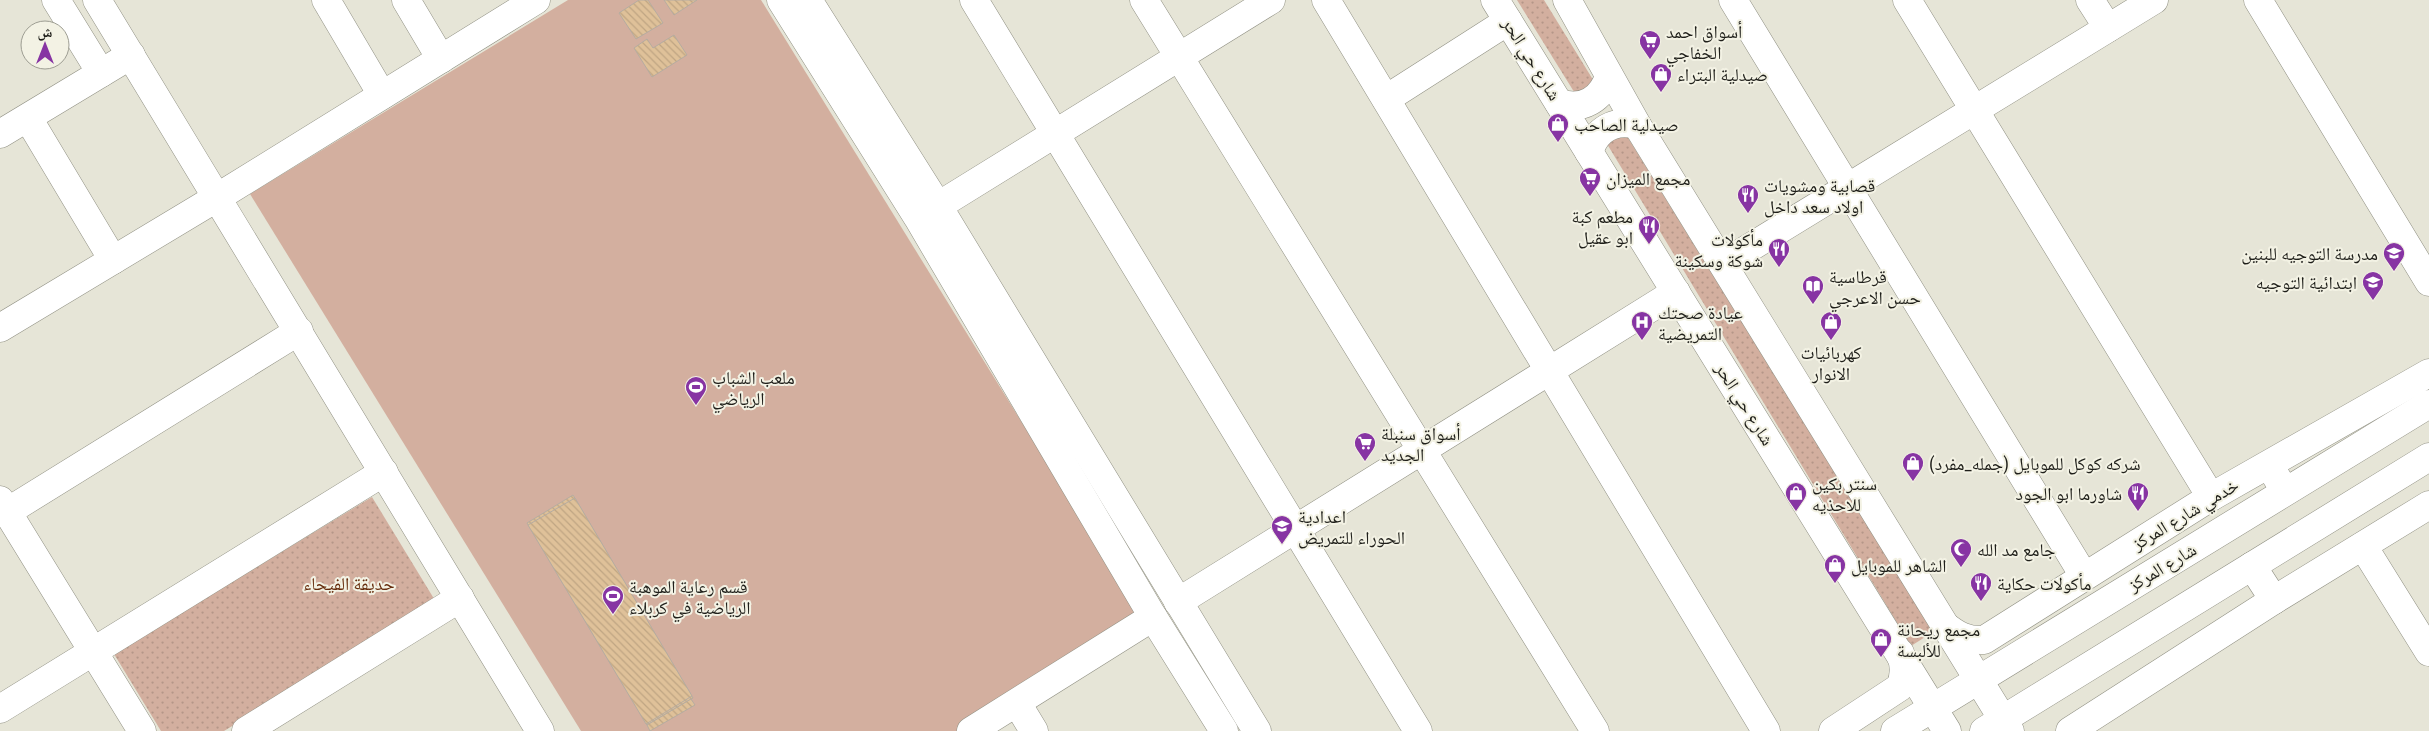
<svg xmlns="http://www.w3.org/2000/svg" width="2429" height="731" font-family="'Roboto Condensed','Noto Naskh Arabic',sans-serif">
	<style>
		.grass { fill: url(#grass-dots) }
		.garden { fill: #d3af9f }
		.building { fill: url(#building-back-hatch); stroke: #b5aca1 }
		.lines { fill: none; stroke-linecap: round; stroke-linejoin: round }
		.minor-casing { stroke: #919184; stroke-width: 29 }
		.major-casing { stroke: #919184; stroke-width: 29 }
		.minor { stroke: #fff; stroke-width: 28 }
		.major { stroke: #fff; stroke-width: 28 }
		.labels { text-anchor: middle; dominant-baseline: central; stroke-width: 4; stroke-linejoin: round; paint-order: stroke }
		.poi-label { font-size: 18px; fill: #1f1f1a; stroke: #f3f2e4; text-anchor: start }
		.street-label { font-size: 18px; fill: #1f1f1a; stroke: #f3f2e4 }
		.park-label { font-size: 18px; fill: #652b0b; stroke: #f3f2e4 }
	</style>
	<defs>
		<pattern id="grass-dots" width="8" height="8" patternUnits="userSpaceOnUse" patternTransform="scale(1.25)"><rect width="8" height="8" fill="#d3af9f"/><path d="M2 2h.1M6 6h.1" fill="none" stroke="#b59688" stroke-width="1.8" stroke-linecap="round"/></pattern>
		<pattern id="building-back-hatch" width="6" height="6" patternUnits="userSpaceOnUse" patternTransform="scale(1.25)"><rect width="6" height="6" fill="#dfc199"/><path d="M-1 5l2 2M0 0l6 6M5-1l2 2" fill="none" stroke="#bfa583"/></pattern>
	</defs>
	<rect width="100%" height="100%" fill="#e6e5d7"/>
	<!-- grass -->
	<g class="grass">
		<path d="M1517 0H1544L1595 83 1576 95Z"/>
		<path d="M1622 128 1933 632 1911 646 1604 139Z"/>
		<path d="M372 497 436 602 224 731H161L114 654Z"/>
	</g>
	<!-- garden -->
	<path class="garden" d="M568 0H761L1142 617 956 731H581L250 194Z"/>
	<!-- building -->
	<g class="building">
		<path d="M639 0H648L663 23 636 39 619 13Z"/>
		<path d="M664 0H697L674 15Z"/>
		<path d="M674 35 687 55 652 77 634 48 647 39 653 48Z"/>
		<path d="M573 495 693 698 647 725 527 523Z"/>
		<path d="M575 498 692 696 646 724 528 525Z"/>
		<path d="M691 699 695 705 650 731 647 725Z"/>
	</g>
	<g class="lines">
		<!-- minor casing -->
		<g class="minor-casing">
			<g id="minor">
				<path d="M56 0 101 73"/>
				<path d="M97 0 540 731"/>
				<path d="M326 0 382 95"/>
				<path d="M406 0 441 59"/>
				<path d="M781 0 918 218 1153 617 1224 731"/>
				<path d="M808 0 938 206 1257 731"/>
				<path d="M974 0 1418 731"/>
				<path d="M1144 0 1595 731"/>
				<path d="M1326 0 1766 731"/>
				<path d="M1733 0 2084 576"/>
				<path d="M1907 0 2211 497"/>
				<path d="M2090 0 2108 28"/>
				<path d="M2258 0 2429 282"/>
				<path d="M1386 99 1508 21"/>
				<path d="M28 118 113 260"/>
				<path d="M0 134 131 55"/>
				<path d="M938 206 1271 0"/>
				<path d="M1723 264 2154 0"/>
				<path d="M0 328 218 197 536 0"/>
				<path d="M0 500 142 731"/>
				<path d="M7 512 299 331"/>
				<path d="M2363 546 2429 652"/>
				<path d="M1178 602 1676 292"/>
				<path d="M1944 625C1957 635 1966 641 1984 640L2211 497 2429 373"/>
				<path d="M1017 703 1034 731"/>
				<path d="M0 709 384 472"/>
				<path d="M246 731 460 598"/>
				<path d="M971 731 1153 617"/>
				<path d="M1833 731 1900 687C1905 675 1905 665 1900 653"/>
				<path d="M2070 731 2274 600 2429 505"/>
			</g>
		</g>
		<!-- major casing -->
		<g class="major-casing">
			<g id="major">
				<path d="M1495 0 1947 731"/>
				<path d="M1567 0 1637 125 2010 731"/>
				<path d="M1559 103C1583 111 1602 99 1609 76"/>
				<path d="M1589 152C1596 130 1614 119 1637 125"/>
				<path d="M2269 465 2285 491"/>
				<path d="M2252 566 2274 600"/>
				<path d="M1895 731 2429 404"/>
				<path d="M1984 731 2429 457"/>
			</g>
		</g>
		<!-- minor -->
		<use href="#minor" class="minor"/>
		<!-- major -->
		<use href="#major" class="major"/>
	</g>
	<!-- icons -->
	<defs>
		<g id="supermarket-pin" transform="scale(1.125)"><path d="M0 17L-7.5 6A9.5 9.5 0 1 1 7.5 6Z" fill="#8734a3" stroke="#f3f2e4"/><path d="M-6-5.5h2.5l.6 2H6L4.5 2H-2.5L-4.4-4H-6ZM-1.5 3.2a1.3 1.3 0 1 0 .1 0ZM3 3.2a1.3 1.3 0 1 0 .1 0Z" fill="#fff"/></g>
		<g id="shop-pin" transform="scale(1.125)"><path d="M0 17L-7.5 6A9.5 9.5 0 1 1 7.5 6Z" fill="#8734a3" stroke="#f3f2e4"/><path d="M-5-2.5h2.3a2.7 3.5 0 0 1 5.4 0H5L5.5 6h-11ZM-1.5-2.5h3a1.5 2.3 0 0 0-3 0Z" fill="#fff"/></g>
		<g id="restaurant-pin" transform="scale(1.125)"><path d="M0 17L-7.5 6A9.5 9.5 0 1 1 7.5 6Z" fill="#8734a3" stroke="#f3f2e4"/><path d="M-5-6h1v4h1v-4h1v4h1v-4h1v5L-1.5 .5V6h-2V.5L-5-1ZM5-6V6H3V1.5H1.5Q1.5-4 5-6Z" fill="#fff"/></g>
		<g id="school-pin" transform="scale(1.125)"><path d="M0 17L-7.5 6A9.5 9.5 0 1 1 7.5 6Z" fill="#8734a3" stroke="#f3f2e4"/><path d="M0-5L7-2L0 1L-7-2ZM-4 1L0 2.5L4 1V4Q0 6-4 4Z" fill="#fff"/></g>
		<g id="library-pin" transform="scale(1.125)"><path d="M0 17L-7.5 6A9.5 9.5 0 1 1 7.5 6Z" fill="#8734a3" stroke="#f3f2e4"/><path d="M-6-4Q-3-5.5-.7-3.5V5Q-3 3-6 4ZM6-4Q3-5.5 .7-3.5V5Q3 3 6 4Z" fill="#fff"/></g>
		<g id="hospital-pin" transform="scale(1.125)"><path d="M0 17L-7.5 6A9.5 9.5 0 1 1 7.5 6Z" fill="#8734a3" stroke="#f3f2e4"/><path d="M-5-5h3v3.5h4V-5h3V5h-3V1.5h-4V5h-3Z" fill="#fff"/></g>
		<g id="stadium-pin" transform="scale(1.125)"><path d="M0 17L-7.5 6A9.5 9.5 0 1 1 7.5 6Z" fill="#8734a3" stroke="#f3f2e4"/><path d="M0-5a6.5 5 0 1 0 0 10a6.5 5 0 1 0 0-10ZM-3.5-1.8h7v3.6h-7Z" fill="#fff"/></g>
		<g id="mosque-pin" transform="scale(1.125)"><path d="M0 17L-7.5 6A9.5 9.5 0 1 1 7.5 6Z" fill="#8734a3" stroke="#f3f2e4"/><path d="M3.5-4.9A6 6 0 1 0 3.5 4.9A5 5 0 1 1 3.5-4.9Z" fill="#fff"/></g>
	</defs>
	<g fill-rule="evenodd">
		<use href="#supermarket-pin" x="1650" y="41"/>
		<use href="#shop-pin" x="1661" y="74"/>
		<use href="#shop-pin" x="1558" y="124"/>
		<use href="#supermarket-pin" x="1590" y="178"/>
		<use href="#restaurant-pin" x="1748" y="195"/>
		<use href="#restaurant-pin" x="1649" y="226"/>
		<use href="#restaurant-pin" x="1779" y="249"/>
		<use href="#school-pin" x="2394" y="253"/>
		<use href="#school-pin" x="2373" y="282"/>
		<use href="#library-pin" x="1813" y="286"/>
		<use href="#hospital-pin" x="1642" y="322"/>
		<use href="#shop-pin" x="1831" y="322"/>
		<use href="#stadium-pin" x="696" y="387"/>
		<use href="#supermarket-pin" x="1365" y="443"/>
		<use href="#shop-pin" x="1913" y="463"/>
		<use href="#shop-pin" x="1796" y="493"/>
		<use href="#restaurant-pin" x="2138" y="493"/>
		<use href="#school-pin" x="1282" y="526"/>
		<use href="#mosque-pin" x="1961" y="549"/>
		<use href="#shop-pin" x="1835" y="565"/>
		<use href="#restaurant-pin" x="1981" y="583"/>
		<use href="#stadium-pin" x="613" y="596"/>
		<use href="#shop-pin" x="1881" y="639"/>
	</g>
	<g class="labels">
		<!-- poi labels -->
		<g class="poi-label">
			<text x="1666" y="31">أسواق احمد<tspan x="1666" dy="21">الخفاجي</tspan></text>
			<text x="1677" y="74">صيدلية البتراء</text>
			<text x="1574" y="124">صيدلية الصاحب</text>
			<text x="1606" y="178">مجمع الميزان</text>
			<text x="1764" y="185">قصابية ومشويات<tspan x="1764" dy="21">اولاد سعد داخل</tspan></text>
			<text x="1633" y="216" text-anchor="end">مطعم كبة<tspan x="1633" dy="21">ابو عقيل</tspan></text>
			<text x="1763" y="239" text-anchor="end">مأكولات<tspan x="1763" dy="21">شوكة وسكينة</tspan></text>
			<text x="2378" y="253" text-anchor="end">مدرسة التوجيه للبنين</text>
			<text x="1829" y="276">قرطاسية<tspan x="1829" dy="21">حسن الاعرجي</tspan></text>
			<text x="2357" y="282" text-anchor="end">ابتدائية التوجيه</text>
			<text x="1658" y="312">عيادة صحتك<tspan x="1658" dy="21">التمريضية</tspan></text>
			<text x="1831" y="352" text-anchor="middle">كهربائيات<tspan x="1831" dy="21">الانوار</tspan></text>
			<text x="712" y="377">ملعب الشباب<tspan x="712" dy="21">الرياضي</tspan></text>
			<text x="1381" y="433">أسواق سنبلة<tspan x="1381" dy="21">الجديد</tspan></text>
			<text x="1929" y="463">شركه كوكل للموبايل (جمله_مفرد)</text>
			<text x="1812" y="483">سنتر بكين<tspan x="1812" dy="21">للاحذيه</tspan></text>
			<text x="2122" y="493" text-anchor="end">شاورما ابو الجود</text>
			<text x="1298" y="516">اعدادية<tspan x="1298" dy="21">الحوراء للتمريض</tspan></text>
			<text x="1977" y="549">جامع مد الله</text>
			<text x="1851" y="565">الشاهر للموبايل</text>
			<text x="1997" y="583">مأكولات حكاية</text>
			<text x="629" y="586">قسم رعاية الموهبة<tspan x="629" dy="21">الرياضية في كربلاء</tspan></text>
			<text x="1897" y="629">مجمع ريحانة<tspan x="1897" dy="21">للألبسة</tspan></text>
		</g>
		<!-- street labels -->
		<g class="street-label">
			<text transform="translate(1532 59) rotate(58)">شارع حي الحر</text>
			<text transform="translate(1745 404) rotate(58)">شارع حي الحر</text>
			<text transform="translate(2185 514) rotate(-31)">خدمي شارع المركز</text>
			<text transform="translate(2162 567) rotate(-31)">شارع المركز</text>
		</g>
		<!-- park labels -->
		<g class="park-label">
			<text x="349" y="583">حديقة الفيحاء</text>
		</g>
	</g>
	<!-- north arrow -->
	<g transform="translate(45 45)"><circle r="24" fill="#f3f2e4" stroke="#9e9e93"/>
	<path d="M0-4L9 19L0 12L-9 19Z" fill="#8734a3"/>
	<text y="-8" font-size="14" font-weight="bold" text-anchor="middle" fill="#1f1f1a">ش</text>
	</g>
</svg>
